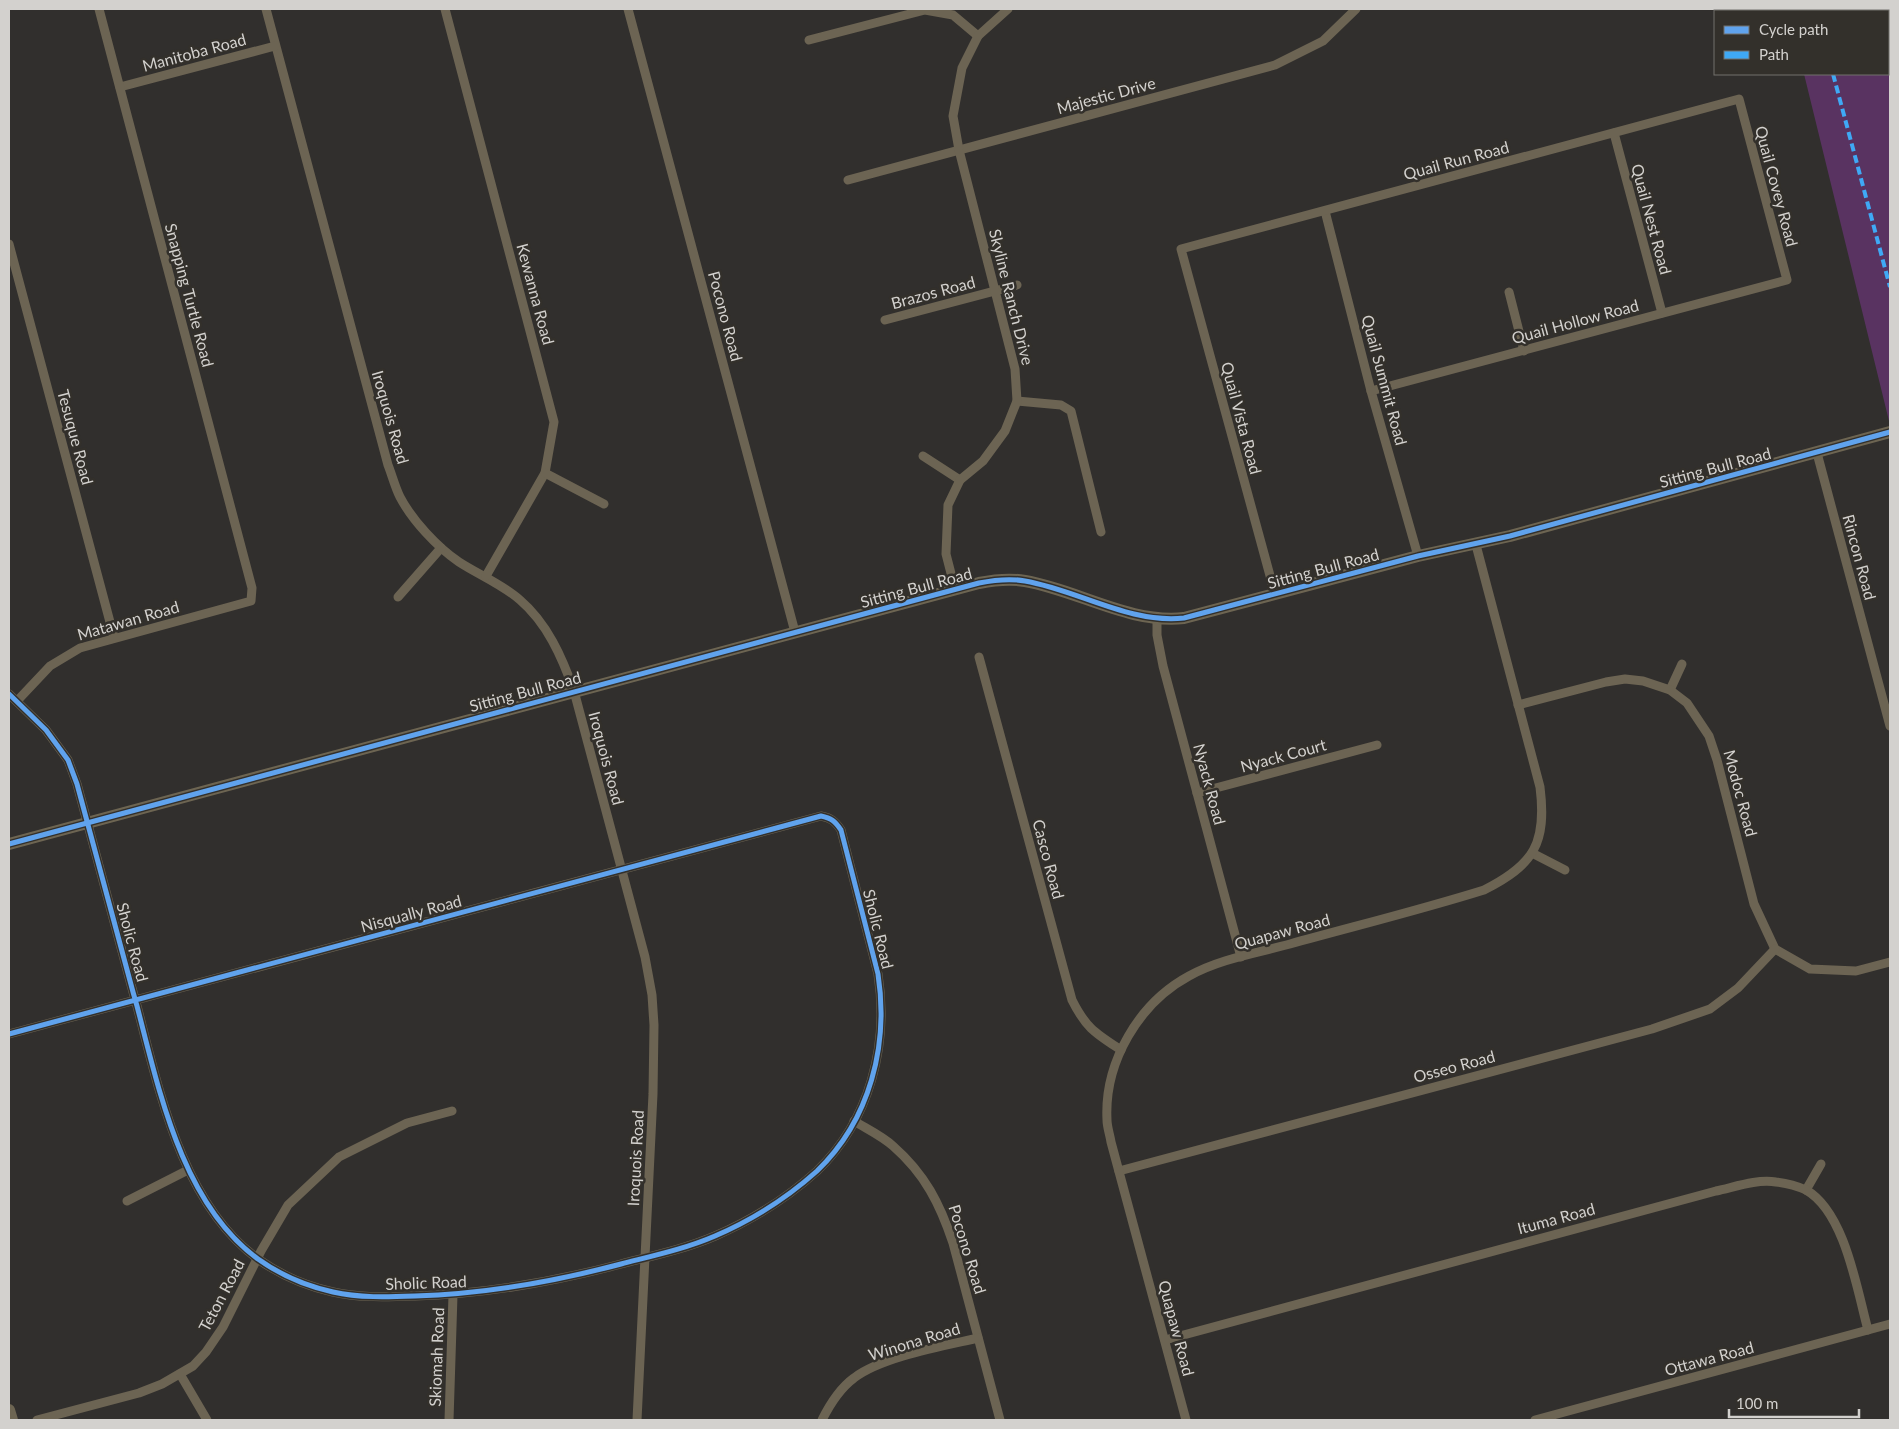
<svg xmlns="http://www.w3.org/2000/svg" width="1899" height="1429" font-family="Lato,sans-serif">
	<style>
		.green { fill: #593361 }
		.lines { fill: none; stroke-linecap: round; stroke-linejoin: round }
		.street { stroke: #6c6453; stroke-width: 9 }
		.secondary { stroke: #6d6552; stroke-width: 12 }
		.quiet { stroke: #3fa9f5; stroke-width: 4; stroke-dasharray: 8 4; stroke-linecap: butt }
		.cycleway-casing { stroke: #33302b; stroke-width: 8 }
		.cycleway { stroke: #60a3ed; stroke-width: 5 }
		.labels { text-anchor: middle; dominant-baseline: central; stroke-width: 5; stroke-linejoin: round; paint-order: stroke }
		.street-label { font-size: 16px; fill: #d3d1ce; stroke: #33302b }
	</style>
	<rect width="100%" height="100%" fill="#312f2d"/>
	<!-- green -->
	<path class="green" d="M1788 9H1890L1889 421 1804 74H1888V11H1789Z"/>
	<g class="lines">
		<!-- street -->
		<g class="street">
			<path d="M266 9 388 465C392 475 395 487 400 497 412 520 437 547 459 562 479 575 502 584 520 600 547 623 562 657 574 691L645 957 652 995 654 1025 653 1094 637 1420"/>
			<path d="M445 9 554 422 545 473 486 576"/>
			<path d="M628 9 795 632"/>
			<path d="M809 40 925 10 953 15 978 36"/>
			<path d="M120 87 275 46"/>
			<path d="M1614 133 1662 313"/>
			<path d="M848 180 1275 65 1323 41 1356 9"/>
			<path d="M1325 211 1371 391 1418 556"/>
			<path d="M9 244 114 637"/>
			<path d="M1509 292 1524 351"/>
			<path d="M885 320 1017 285"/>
			<path d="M1017 401 1061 405 1071 411 1101 532"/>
			<path d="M1817 453 1890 726"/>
			<path d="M923 456 960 480"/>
			<path d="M545 473 604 504"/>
			<path d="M955 589 946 554 948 505 960 480 983 461 1005 431 1017 401 1015 369 959 150 953 116 962 68 978 36 1008 9"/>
			<path d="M1275 594 1181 249 1739 99 1787 280 1371 391"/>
			<path d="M398 597 441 548"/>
			<path d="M1157 618V635L1163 666 1241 957"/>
			<path d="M979 657 1072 1000C1086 1028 1095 1033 1121 1050"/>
			<path d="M1670 690 1682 664"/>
			<path d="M9 694 46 730 68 760 77 784 133 992 137 1006C159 1090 182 1204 258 1259 279 1274 306 1286 333 1292 359 1298 387 1297 415 1296 485 1294 553 1282 621 1264 652 1256 685 1249 715 1236 752 1220 787 1198 817 1171 870 1120 889 1045 878 974L841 830C835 821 831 818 821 816L9 1034"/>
			<path d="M17 701 50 666 80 648 251 601 252 588 99 9"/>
			<path d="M1518 705 1606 682 1625 679 1643 681 1670 690 1687 703 1709 736 1717 760 1754 904 1775 949 1810 969 1856 971 1890 962"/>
			<path d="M1197 793 1377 745"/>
			<path d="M1532 853 1565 870"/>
			<path d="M854 1121C867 1129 882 1136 893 1146 925 1174 940 1204 953 1243L1000 1420"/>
			<path d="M1119 1171 1652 1029 1710 1009 1738 988 1775 949"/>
			<path d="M1806 1190 1821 1164"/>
			<path d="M127 1201 188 1170"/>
			<path d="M1165 1340 1716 1191C1735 1187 1756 1179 1776 1182 1785 1183 1797 1186 1806 1190 1845 1212 1857 1290 1868 1330"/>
			<path d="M180 1374 207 1420"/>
			<path d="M37 1420 139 1393 162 1384 193 1366 206 1352 223 1327 261 1251 288 1205 339 1157 407 1123 452 1111"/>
			<path d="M449 1420 453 1295"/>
			<path d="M822 1420C830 1404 839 1389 854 1378 881 1357 943 1346 978 1338"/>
			<path d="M1186 1420 1111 1142C1110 1135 1107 1127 1107 1120 1104 1062 1139 1003 1189 976 1219 959 1257 953 1290 944 1355 926 1420 910 1484 890 1534 865 1547 843 1540 787L1476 545"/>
			<path d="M1535 1420 1890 1324"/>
		</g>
		<!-- secondary -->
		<g class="secondary">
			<path d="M9 844 979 583C994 580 1009 578 1025 581 1078 590 1129 624 1184 618L1418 556 1510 536 1890 432"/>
			<path d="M9 1410 12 1420"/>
		</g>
		<!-- quiet -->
		<g class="quiet">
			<path d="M1816 9 1817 11"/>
			<path d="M1833 74 1890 287"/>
		</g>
		<!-- cycleway casing -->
		<g class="cycleway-casing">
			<g id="cycleway">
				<path d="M9 694 46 730 68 760 77 784 133 992 137 1006C159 1090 182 1204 258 1259 279 1274 306 1286 333 1292 359 1298 387 1297 415 1296 485 1294 553 1282 621 1264 652 1256 685 1249 715 1236 752 1220 787 1198 817 1171 870 1120 889 1045 878 974L841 830C835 821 831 818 821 816L9 1034"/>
				<path d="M9 844 979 583C994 580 1009 578 1025 581 1078 590 1129 624 1184 618L1418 556 1510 536 1890 432"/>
			</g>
		</g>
		<!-- cycleway -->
		<use href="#cycleway" class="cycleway"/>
	</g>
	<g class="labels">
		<!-- street labels -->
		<g class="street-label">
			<text transform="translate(194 52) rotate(-15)">Manitoba Road</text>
			<text transform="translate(1106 95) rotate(-15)">Majestic Drive</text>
			<text transform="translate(1456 160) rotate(-15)">Quail Run Road</text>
			<text transform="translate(1777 186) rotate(75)">Quail Covey Road</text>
			<text transform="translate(1652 219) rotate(75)">Quail Nest Road</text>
			<text transform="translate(933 292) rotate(-15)">Brazos Road</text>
			<text transform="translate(536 294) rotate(75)">Kewanna Road</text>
			<text transform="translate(190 295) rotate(75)">Snapping Turtle Road</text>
			<text transform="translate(1012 297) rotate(76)">Skyline Ranch Drive</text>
			<text transform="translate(726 316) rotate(75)">Pocono Road</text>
			<text transform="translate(1575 321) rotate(-15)">Quail Hollow Road</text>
			<text transform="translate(1385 380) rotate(75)">Quail Summit Road</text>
			<text transform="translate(391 417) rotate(74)">Iroquois Road</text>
			<text transform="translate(1242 418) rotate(75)">Quail Vista Road</text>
			<text transform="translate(76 437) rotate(75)">Tesuque Road</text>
			<text transform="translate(1715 467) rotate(-15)">Sitting Bull Road</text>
			<text transform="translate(1860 557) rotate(75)">Rincon Road</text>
			<text transform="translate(1323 568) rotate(-15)">Sitting Bull Road</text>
			<text transform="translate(916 587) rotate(-15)">Sitting Bull Road</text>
			<text transform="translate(128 620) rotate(-16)">Matawan Road</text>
			<text transform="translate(525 691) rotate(-15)">Sitting Bull Road</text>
			<text transform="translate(1283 755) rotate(-15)">Nyack Court</text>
			<text transform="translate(607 758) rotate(75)">Iroquois Road</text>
			<text transform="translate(1210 784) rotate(75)">Nyack Road</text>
			<text transform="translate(1741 793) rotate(75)">Modoc Road</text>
			<text transform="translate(1049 859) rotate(75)">Casco Road</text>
			<text transform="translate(411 913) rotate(-15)">Nisqually Road</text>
			<text transform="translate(879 929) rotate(76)">Sholic Road</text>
			<text transform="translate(1282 931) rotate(-15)">Quapaw Road</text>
			<text transform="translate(133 942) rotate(75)">Sholic Road</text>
			<text transform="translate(1454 1066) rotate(-15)">Osseo Road</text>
			<text transform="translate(635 1158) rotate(-87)">Iroquois Road</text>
			<text transform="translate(1556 1218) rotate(-15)">Ituma Road</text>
			<text transform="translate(968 1249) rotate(73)">Pocono Road</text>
			<text transform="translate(426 1282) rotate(-2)">Sholic Road</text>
			<text transform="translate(221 1295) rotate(-62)">Teton Road</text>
			<text transform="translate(1177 1328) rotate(75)">Quapaw Road</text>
			<text transform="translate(914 1341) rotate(-17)">Winona Road</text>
			<text transform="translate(436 1357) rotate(-88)">Skiomah Road</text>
			<text transform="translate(1709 1358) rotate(-15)">Ottawa Road</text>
		</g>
	</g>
	<!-- border -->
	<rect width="1899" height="1429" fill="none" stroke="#d3d1ce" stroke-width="20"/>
	<!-- legend -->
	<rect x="1714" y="10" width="175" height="65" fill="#33302b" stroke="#73706c"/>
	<rect x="1724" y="26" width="25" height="8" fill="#60a3ed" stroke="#73706c"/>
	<text x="1759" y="35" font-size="15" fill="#d3d1ce">Cycle path</text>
	<rect x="1724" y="51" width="25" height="8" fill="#3fa9f5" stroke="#73706c"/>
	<text x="1759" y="60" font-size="15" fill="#d3d1ce">Path</text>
	<!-- scale -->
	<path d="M1729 1409v8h130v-8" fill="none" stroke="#d3d1ce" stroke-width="2.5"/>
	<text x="1736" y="1409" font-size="15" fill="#d3d1ce" stroke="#33302b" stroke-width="4" paint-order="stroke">100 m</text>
</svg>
